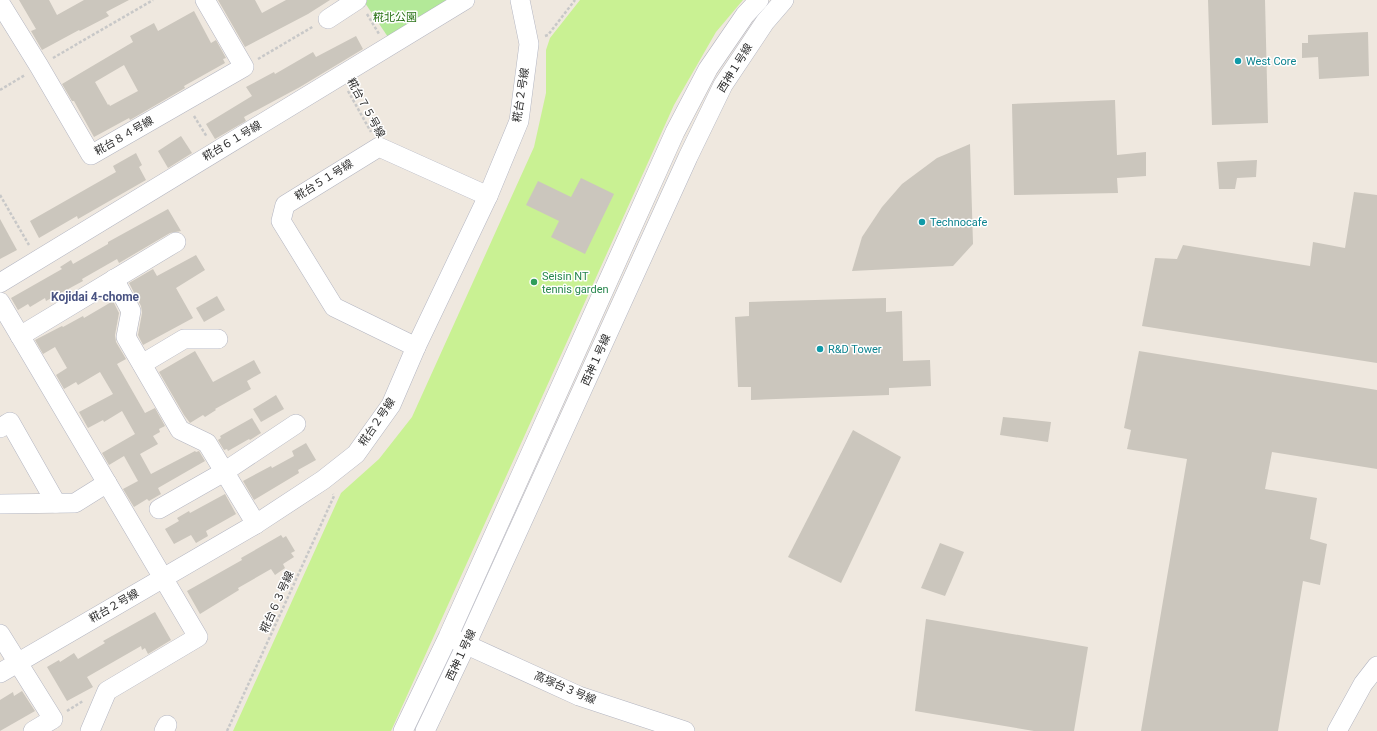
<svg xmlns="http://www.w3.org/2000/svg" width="1377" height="731" font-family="Roboto,'Noto Sans JP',sans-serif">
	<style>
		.green { fill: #b3e998 }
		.pitch { fill: #c9f193 }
		.building { fill: #cbc6bd; fill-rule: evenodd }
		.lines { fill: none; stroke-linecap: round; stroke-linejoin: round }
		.minor-casing { stroke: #b3b5c1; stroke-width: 20 }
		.path { stroke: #c8c8c8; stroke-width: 2.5; stroke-dasharray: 3 2; stroke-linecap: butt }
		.minor { stroke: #fff; stroke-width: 19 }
		.culture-dot { fill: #0f9aa8; stroke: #fff; stroke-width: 1.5 }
		.leisure-dot { fill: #2e9e5b; stroke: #fff; stroke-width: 1.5 }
		.labels { text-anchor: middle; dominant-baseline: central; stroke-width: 3; stroke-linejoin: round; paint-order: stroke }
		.park-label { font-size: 11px; fill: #287115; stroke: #fff }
		.culture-label { font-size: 11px; fill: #0d838f; stroke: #fff; text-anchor: start }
		.street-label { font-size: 11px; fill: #2d2d2d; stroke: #fff }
		.leisure-label { font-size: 11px; fill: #27864d; stroke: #fff; text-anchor: start }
		.neighbourhood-label { font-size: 12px; font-weight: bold; fill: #495382; stroke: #fff }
	</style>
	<rect width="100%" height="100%" fill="#efe8df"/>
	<!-- green -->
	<path class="green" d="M363 0H454L390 40Z"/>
	<!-- pitch -->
	<path class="pitch" d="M580 0H743L716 32 674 105 391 731H233L341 493 379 459 412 417 534 147 546 93V50L550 38Z"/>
	<!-- building -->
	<g class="building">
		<path d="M19 0H49L57 15 84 0H129L106 12 109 16 80 31 79 30 42 50 31 31 36 29Z"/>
		<path d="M218 0H255L262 13 286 0H330L308 14 245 47Z"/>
		<path d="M1208 0H1265L1268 123 1212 125Z"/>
		<path d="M194 11 211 43 216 40 226 58 223 59 225 63 184 86 185 88 130 120 129 118 94 137 74 101H72L62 84 133 42 130 36 154 23 158 31ZM124 65 138 91 110 106 109 104 108 105 95 82Z"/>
		<path d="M1368 32 1369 76 1319 79 1318 57 1302 58V43H1308V35Z"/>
		<path d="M356 36 363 49 300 87 244 117 246 121 215 139 206 124 252 96 246 87 274 72 275 74 313 52 316 57Z"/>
		<path d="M1115 100 1117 155 1146 152V176L1117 178 1118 193 1014 195 1012 104Z"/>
		<path d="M181 136 192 153 168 168 158 151Z"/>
		<path d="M970 144 973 244 953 266 852 271 862 237 882 207 902 184 937 158Z"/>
		<path d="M136 153 142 165 139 167 146 180 78 219 77 216 39 238 30 221 116 172 113 166Z"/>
		<path d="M1257 160 1256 177 1237 178 1235 189H1219L1217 162Z"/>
		<path d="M581 178 614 194 585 254 551 237 559 221 526 205 538 181 571 197Z"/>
		<path d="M1354 192 1377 195V363L1142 326 1155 258 1177 259 1183 245 1310 266 1313 242 1345 248Z"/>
		<path d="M168 209 181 231 170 233 119 263 117 259 82 279 83 281 46 301 45 298 30 307 28 304 18 310 11 298 62 269 60 267 71 260 73 264 108 244V242Z"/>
		<path d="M0 219 17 250 0 259Z"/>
		<path d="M196 255 205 270 176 288 193 318 143 345 138 335 142 313 141 306 129 283 153 269 157 276Z"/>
		<path d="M217 296 225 310 204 322 196 308Z"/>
		<path d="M886 298V312L902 311 903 361 930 360 931 386 889 388V395L751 400V387H738L735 317 749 316V302Z"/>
		<path d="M113 301 119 313 115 335 116 342 126 359 117 364 145 413 155 408 165 426 159 429 160 432 153 436 158 444 140 454 151 474 195 451 196 452 199 451 205 461 158 488 161 494 149 501 147 499 134 507 123 489 138 481 124 456 109 465 102 453 135 434 122 411 104 422 103 420 88 428 79 412 113 394 100 372 78 385 76 382 64 389 56 375 67 368 55 347 43 354 35 340 62 326 63 327 83 316 84 318Z"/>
		<path d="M195 351 213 382 254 360 261 373 247 381 251 389 215 409 216 410 205 417 203 415 190 423 184 415 159 372Z"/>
		<path d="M1139 351 1377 390V469L1272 452 1265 489 1317 498 1310 539 1327 544 1320 585 1303 581 1278 731H1141L1187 459 1127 449 1131 430 1124 428Z"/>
		<path d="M276 395 284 409 261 422 253 409Z"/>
		<path d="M1003 417 1051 422 1048 442 1000 435Z"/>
		<path d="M252 418 261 433 250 440 249 439 228 451 227 449 224 450 218 440 221 438 220 436Z"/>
		<path d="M853 430 901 457 841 583 788 557Z"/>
		<path d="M306 443 316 460 298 470 299 473 254 500 243 481 271 466 272 468 294 456 292 451Z"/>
		<path d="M225 494 236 514 206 531 208 536 196 543 191 535 174 544 165 529 179 521 177 518 189 511 190 513Z"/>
		<path d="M281 535 283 538 286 536 295 551 291 553 294 557 283 564 285 568 275 575 271 569 238 588 239 590 200 614 187 591 242 560 241 558Z"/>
		<path d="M940 543 964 552 945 596 921 588Z"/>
		<path d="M155 612 171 640 148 654 145 648 142 650 141 646 87 677 93 687 67 701 47 667 59 660 60 662 74 653 78 659 105 643 103 641Z"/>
		<path d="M926 619 1088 647 1074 731H1034L915 711Z"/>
		<path d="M22 691 35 711 0 731V700L13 692 14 696Z"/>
	</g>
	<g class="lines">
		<!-- minor casing -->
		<g class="minor-casing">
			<g id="minor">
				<path d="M0 3 39 66 91 155 244 67 205 0"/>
				<path d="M328 19 357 0"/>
				<path d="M114 279 131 311 126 337 180 430 207 443 256 524"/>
				<path d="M0 283 465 0"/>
				<path d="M0 302 198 637 107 691 90 731"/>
				<path d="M20 336 176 242"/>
				<path d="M416 347 334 307 281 221 285 205 379 147 488 196"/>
				<path d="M142 364 184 339H218"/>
				<path d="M0 428 10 422 56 503"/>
				<path d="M0 504 75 503 107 483"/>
				<path d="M159 509 224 472 296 424"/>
				<path d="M0 634 53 719 33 731"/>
				<path d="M456 640 579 696 685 731"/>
				<path d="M0 673 256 524 323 480 356 454 391 405 416 347 488 196 519 121 529 44 520 0"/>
				<path d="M164 731 167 725"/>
				<path d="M403 731 448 637 675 132 708 69 745 15 759 0"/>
				<path d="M425 731 466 645 688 157 723 85 765 22 784 0"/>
				<path d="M1337 731 1363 684 1377 666"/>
			</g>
		</g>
		<!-- path -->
		<g class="path">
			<path d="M367 14 379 34"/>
			<path d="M545 36 548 35 575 0"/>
			<path d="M53 58 153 0"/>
			<path d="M258 59 314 26"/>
			<path d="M0 90 25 75"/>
			<path d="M348 91 371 132"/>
			<path d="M194 116 207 137"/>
			<path d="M0 195 29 245"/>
			<path d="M67 711 83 701"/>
			<path d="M227 731 334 496 333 494"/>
		</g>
		<!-- minor -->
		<use href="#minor" class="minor"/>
	</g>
	<!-- markers -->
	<g class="culture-dot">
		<circle cx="1238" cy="61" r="4"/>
		<circle cx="922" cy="222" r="4"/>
		<circle cx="820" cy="349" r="4"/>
	</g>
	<circle class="leisure-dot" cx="534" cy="282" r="4"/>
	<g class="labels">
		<!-- park labels -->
		<g class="park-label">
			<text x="395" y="17">糀北公園</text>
		</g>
		<!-- culture labels -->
		<g class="culture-label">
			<text x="1246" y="61">West Core</text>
			<text x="930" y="222">Technocafe</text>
			<text x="828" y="349">R&amp;D Tower</text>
		</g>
		<!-- street labels -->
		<g class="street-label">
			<text transform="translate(735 68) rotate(-58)">西神１号線</text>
			<text transform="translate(521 95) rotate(-81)">糀台２号線</text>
			<text transform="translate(366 108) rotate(61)">糀台７５号線</text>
			<text transform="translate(124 136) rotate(-30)">糀台８４号線</text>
			<text transform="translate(232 141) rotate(-31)">糀台６１号線</text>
			<text transform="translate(324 180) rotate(-32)">糀台５１号線</text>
			<text transform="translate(596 360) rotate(-66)">西神１号線</text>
			<text transform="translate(377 422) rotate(-56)">糀台２号線</text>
			<text transform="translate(277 602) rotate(-66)">糀台６３号線</text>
			<text transform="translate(114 606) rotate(-30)">糀台２号線</text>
			<text transform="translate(461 655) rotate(-65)">西神１号線</text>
			<text transform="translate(565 688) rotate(23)">高塚台３号線</text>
		</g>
		<!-- leisure labels -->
		<g class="leisure-label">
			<text x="542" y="276">Seisin NT<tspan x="542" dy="13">tennis garden</tspan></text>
		</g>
		<!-- neighbourhood labels -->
		<g class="neighbourhood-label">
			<text x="95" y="297">Kojidai 4-chome</text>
		</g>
	</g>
</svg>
